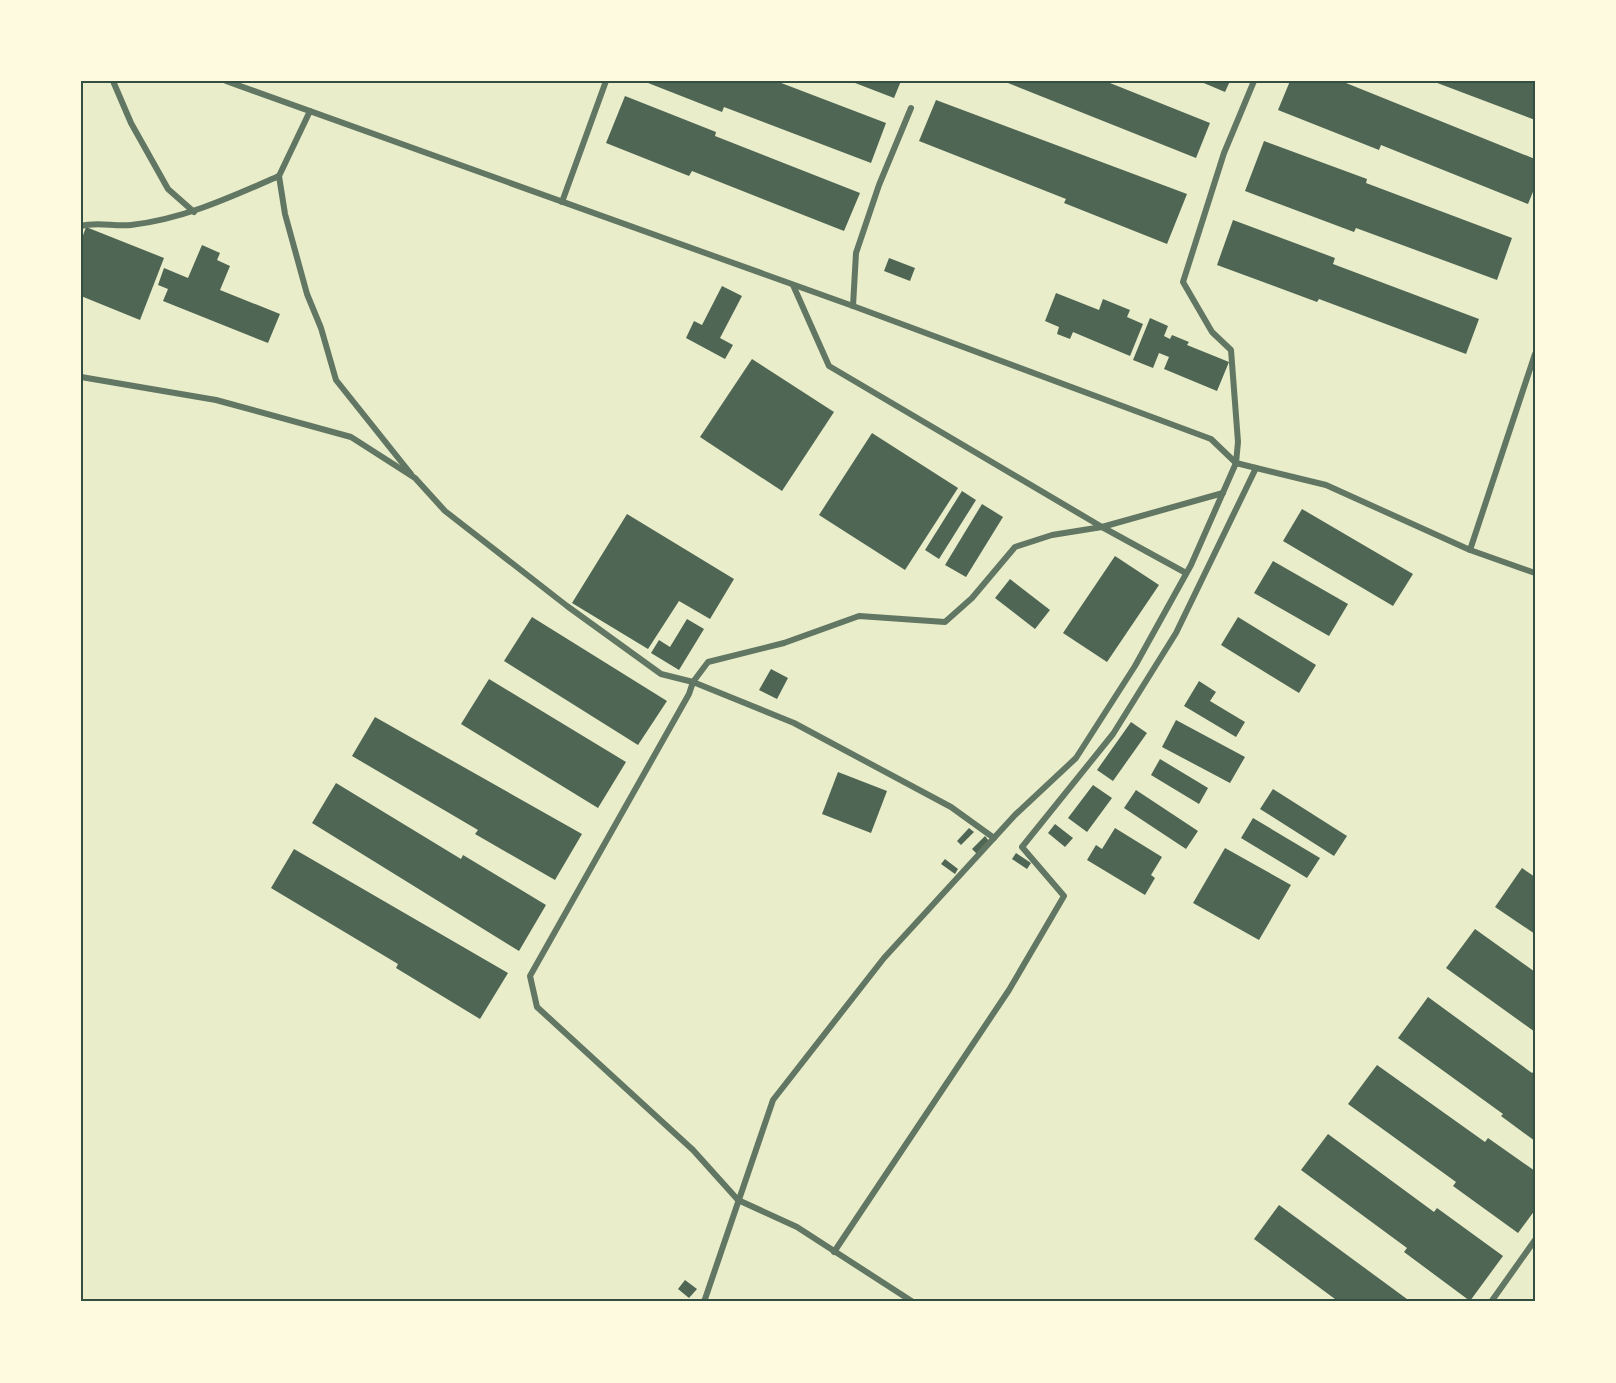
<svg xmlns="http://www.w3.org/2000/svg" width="1616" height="1383" font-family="Raleway,sans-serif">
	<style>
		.building { fill: #4f6655 }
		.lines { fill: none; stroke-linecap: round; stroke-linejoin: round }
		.minor { stroke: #617663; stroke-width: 6 }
		.neatline { fill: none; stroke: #344e41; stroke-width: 2 }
	</style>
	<rect width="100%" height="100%" fill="#e9edc9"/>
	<!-- building -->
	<g class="building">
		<path d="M643 81H776L886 123 871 163 724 107 722 112Z"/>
		<path d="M850 81H901L894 98Z"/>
		<path d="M1003 81H1105L1210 123 1196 158Z"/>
		<path d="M1199 81H1230L1225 92Z"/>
		<path d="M1290 81H1341L1535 159V187L1528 204 1381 145 1379 150 1278 110Z"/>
		<path d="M1432 81H1535V120Z"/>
		<path d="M625 96 716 132 715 136 860 193 844 231 692 171 689 176 606 143Z"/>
		<path d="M936 100 1187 194 1167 244 1064 203 1066 199 919 141Z"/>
		<path d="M1264 141 1367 179 1366 183 1512 238 1497 280 1356 228 1354 232 1245 191Z"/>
		<path d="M1233 220 1335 258 1333 264 1479 319 1466 354 1319 299 1317 302 1217 265Z"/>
		<path d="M86 227 164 258 140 320 81 296V241Z"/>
		<path d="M202 245 220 253 217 260 230 266 220 290 280 314 268 343 163 301 168 289 158 285 164 268 188 278Z"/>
		<path d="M889 258 915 268 910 281 884 271Z"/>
		<path d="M722 286 742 296 720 338 733 345 725 359 686 338 694 321 702 325Z"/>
		<path d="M1056 293 1099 310 1103 299 1130 310 1127 317 1143 324 1130 356 1073 332 1070 339 1057 334 1059 327 1045 321Z"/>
		<path d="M1150 318 1168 326 1164 336 1170 339 1172 335 1189 342 1187 345 1229 362 1217 391 1164 369 1169 357 1159 353 1153 368 1133 360Z"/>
		<path d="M752 359 834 412 782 491 700 437Z"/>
		<path d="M872 433 958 488 905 570 819 515Z"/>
		<path d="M962 491 976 500 939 559 925 550Z"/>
		<path d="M982 504 1003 517 966 577 945 565Z"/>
		<path d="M1302 509 1413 574 1393 606 1283 541Z"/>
		<path d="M627 514 734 579 710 619 679 601 648 649 572 603Z"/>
		<path d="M1115 556 1159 585 1107 662 1063 633Z"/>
		<path d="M1273 561 1348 604 1329 636 1254 593Z"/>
		<path d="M1010 579 1050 610 1035 629 995 598Z"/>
		<path d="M532 617 667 701 638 745 504 661Z"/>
		<path d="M1238 617 1316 665 1299 693 1221 645Z"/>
		<path d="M687 619 704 629 679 670 651 653 659 640 670 647Z"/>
		<path d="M771 669 788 678 777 699 759 690Z"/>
		<path d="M489 679 626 762 598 808 461 724Z"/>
		<path d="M1199 681 1216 692 1210 701 1245 722 1236 737 1184 706Z"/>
		<path d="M375 717 582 834 555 880 475 834 478 830 352 756Z"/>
		<path d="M1176 720 1245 757 1230 783 1162 747Z"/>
		<path d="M1131 722 1147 733 1113 781 1097 770Z"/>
		<path d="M1160 759 1208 788 1199 804 1151 775Z"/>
		<path d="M838 772 887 791 871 833 822 814Z"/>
		<path d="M336 783 461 859 463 855 546 905 519 951 312 823Z"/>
		<path d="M1093 785 1112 798 1087 832 1068 818Z"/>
		<path d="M1273 789 1347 836 1334 856 1260 809Z"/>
		<path d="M1136 790 1198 831 1186 849 1124 808Z"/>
		<path d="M1253 818 1320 858 1307 878 1241 838Z"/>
		<path d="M1055 824 1073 838 1065 847 1048 833Z"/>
		<path d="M969 828 974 832 961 845 957 841Z"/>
		<path d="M1115 828 1162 857 1151 875 1155 878 1145 895 1087 860 1096 845 1102 849Z"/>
		<path d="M985 836 989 841 977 854 972 849Z"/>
		<path d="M1225 848 1291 885 1259 940 1193 903Z"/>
		<path d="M294 849 508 973 480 1019 396 968 398 964 271 888Z"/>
		<path d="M1016 853 1031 863 1027 869 1012 859Z"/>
		<path d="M945 859 958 869 955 874 941 864Z"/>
		<path d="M1522 868 1535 877V934L1495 907Z"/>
		<path d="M1475 929 1535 972V1032L1446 968Z"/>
		<path d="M1428 997 1532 1073 1535 1070V1141L1501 1116 1503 1114 1398 1038Z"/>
		<path d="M1377 1065 1485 1142 1488 1138 1535 1171V1210L1518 1233 1453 1186 1456 1182 1348 1104Z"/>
		<path d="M1328 1134 1434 1212 1437 1208 1503 1256 1470 1301 1404 1252 1407 1248 1301 1170Z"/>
		<path d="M1279 1205 1411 1302H1339L1254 1239Z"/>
		<path d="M685 1280 697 1289 689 1298 678 1289Z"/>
	</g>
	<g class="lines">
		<!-- minor -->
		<g class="minor">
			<path d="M113 81 131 123 168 189 194 212"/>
			<path d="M226 81 853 306 1211 439 1236 463 1326 485 1470 550 1535 573"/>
			<path d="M279 176 285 214 307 294 321 328 336 380 411 474"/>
			<path d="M562 202 606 81"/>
			<path d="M81 226C98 221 114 227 131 225 184 219 231 197 279 176L310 111"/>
			<path d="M793 285 829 366 1102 527 1186 573"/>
			<path d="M853 306 856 253 879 185 911 108"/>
			<path d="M81 377 216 400 351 437 415 478 445 511 567 606 661 674 693 682 794 723 951 807 994 838"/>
			<path d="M1470 550 1535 354"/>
			<path d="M834 1252 1009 990 1064 896 1022 847 1113 734 1176 633 1256 468"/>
			<path d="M704 1302 773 1100 884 958 1015 815 1076 758 1135 666 1191 565 1236 463 1238 442 1231 350 1212 332 1183 282 1224 153 1254 81"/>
			<path d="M913 1302 797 1227 738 1200 693 1150 537 1007 530 976 689 694 693 682 708 662 784 643 859 616 945 622 972 598 1015 547 1052 535 1102 527 1223 493"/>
			<path d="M1491 1302 1535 1240"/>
		</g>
	</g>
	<!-- border -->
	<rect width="1616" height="1383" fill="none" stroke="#fefae0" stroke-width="165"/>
	<rect x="82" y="82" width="1452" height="1218" class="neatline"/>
</svg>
